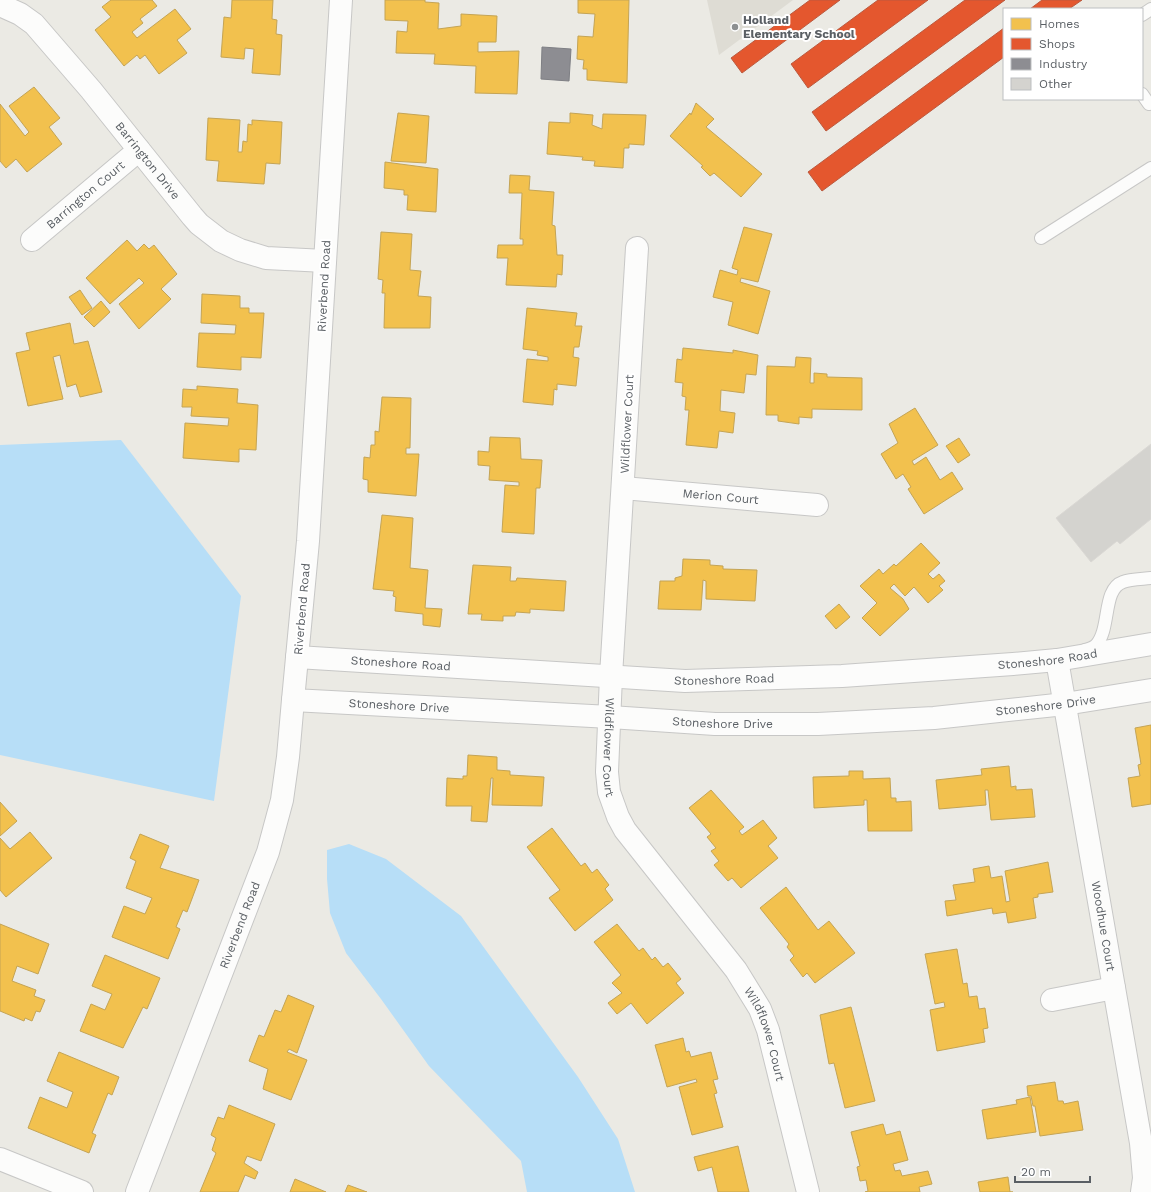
<svg xmlns="http://www.w3.org/2000/svg" width="1151" height="1192" font-family="'Work Sans',sans-serif">
	<style>
		.education { fill: #dedcd4 }
		.water { fill: #b7def7 }
		.homes { fill: #f2c14e; stroke: #c4a455 }
		.shops { fill: #e4572e; stroke: #bb593e }
		.industry { fill: #8d8d92; stroke: #7e7f84 }
		.building { fill: #d4d3cf; stroke: #dad8d4 }
		.lines { fill: none; stroke-linecap: round; stroke-linejoin: round }
		.service-casing { stroke: #c7c7c6; stroke-width: 14 }
		.minor-casing { stroke: #c7c7c6; stroke-width: 24 }
		.tertiary-casing { stroke: #c7c7c6; stroke-width: 24 }
		.service { stroke: #fcfcfb; stroke-width: 12 }
		.minor { stroke: #fcfcfb; stroke-width: 22 }
		.tertiary { stroke: #fcfcfb; stroke-width: 22 }
		.poi-dot { fill: #8d9091; stroke: #fff; stroke-width: 1.5 }
		.labels { text-anchor: middle; dominant-baseline: central; stroke-width: 4; stroke-linejoin: round; paint-order: stroke }
		.poi-label { font-size: 12px; font-weight: bold; fill: #5a5f64; stroke: #fff; text-anchor: start }
		.street-label { font-size: 12px; fill: #5a5f64; stroke: #fff }
	</style>
	<rect width="100%" height="100%" fill="#ebeae4"/>
	<!-- education -->
	<path class="education" d="M707 0H793L719 55Z"/>
	<!-- water -->
	<g class="water">
		<path d="M121 440 241 596 214 801 0 755V445Z"/>
		<path d="M349 844 386 859 461 916 578 1077 618 1139 635 1192H527L521 1161 429 1066 381 999 346 953 330 913 327 879V850Z"/>
	</g>
	<!-- homes -->
	<g class="homes">
		<path d="M111 0H152L157 6 140 19 143 23 132 32 137 38 175 9 191 29 177 40 187 53 159 74 145 55 140 59 137 55 124 66 95 30 111 17 102 7Z"/>
		<path d="M232 0H273L272 19 277 20 276 34 282 35 280 75 252 73 254 49 245 48 244 59 221 57 224 17 231 18Z"/>
		<path d="M385 0H425V2L439 3 438 29 461 26V14L497 16 496 42H478V52L519 51 517 94 475 93 476 66 434 64 435 54 396 53 397 31 407 32 408 21 385 20Z"/>
		<path d="M578 0H629L627 83 587 80V69H583L584 60 577 59 578 36 593 37 595 14 578 13Z"/>
		<path d="M34 87 60 118 49 127 62 144 27 172 16 159 6 168 0 161V104L25 136 29 132 9 106Z"/>
		<path d="M696 103 714 119 706 127 762 174 741 197 714 173 710 176 701 167 703 166 670 136 690 113 691 115Z"/>
		<path d="M398 113 429 116 426 163 391 161Z"/>
		<path d="M570 113 593 115 592 125 602 129 603 114 646 115 644 145 629 144V148H624L623 168 594 166 595 161 582 160 583 157 547 154 549 122 570 123Z"/>
		<path d="M208 118 240 120 238 152H242L243 141 247 142 248 124 252 125V120L282 122 280 164 266 163 264 184 217 181 219 161 206 160Z"/>
		<path d="M385 162 438 169 436 212 407 210 408 195H404V190L384 188Z"/>
		<path d="M510 175 530 176 529 190 554 192 552 225 555 226 557 255H563L562 275 557 274 556 287 506 285 508 258H497L498 245H523V239H520L522 193H509Z"/>
		<path d="M744 227 772 234 758 282 741 278 740 282 770 291 758 334 728 325 733 302 713 297 720 270 737 275 738 270 732 268Z"/>
		<path d="M381 232 412 234 410 270 421 271 418 296 431 297 430 328H384L385 293H382L383 280 378 279Z"/>
		<path d="M127 240 137 251 144 244 149 249 154 245 177 274 161 289 171 299 139 329 119 304 144 283 139 278 110 304 86 278Z"/>
		<path d="M80 290 92 308 82 315 69 297Z"/>
		<path d="M202 294 240 296V308H249V313H264L261 358 241 357V370L197 367 199 333 235 334 236 325 201 323Z"/>
		<path d="M101 301 110 312 94 327 84 317Z"/>
		<path d="M527 308 577 313 575 326H582L579 347H574L573 357 579 358 576 386 557 384V390L554 389 553 405 523 402 527 359 548 361V357L537 355 538 351 523 349Z"/>
		<path d="M70 323 74 344 88 341 102 392 80 397 76 384 67 387 60 355 53 357 63 399 28 406 16 353 30 350 26 333Z"/>
		<path d="M683 348 733 353V350L758 355 756 375 746 374 744 393 721 390 720 411 735 413 733 433 719 431 717 448 686 445 689 410H685L686 397 682 396 683 383 675 382 677 359 682 360Z"/>
		<path d="M796 357 811 358 810 383H814V373L827 374V377L862 378V410L812 409V418L799 417V424L778 421V415H766L767 366 795 367Z"/>
		<path d="M197 386 238 389 237 403 258 405 256 450 239 449V462L183 458 185 423 228 426 229 418 191 416 192 407H182L183 389 197 390Z"/>
		<path d="M382 397 411 398 410 448H406V454H419L416 496 368 492V480L363 479 364 457 370 458 371 445H375V431L379 432Z"/>
		<path d="M915 408 938 445 912 461 914 465 926 457 940 480 952 472 963 489 924 514 908 489 911 487 903 474 896 479 881 454 898 443 889 424Z"/>
		<path d="M490 437 520 438 521 459 542 460 540 488H536L534 534 502 532 505 485 519 486V482L489 480 490 466 478 465V451L489 452Z"/>
		<path d="M959 438 970 455 958 463 946 446Z"/>
		<path d="M382 515 413 518 410 568 428 570 425 608 442 609 440 627 423 625V614L395 611 396 597 393 596 394 591 373 589Z"/>
		<path d="M921 543 940 563 928 574 933 579 939 574 945 581 939 586 943 590 928 603 914 587 905 596 894 584 890 588 903 599 909 609 880 636 862 618 877 603 860 586 879 569 883 574 894 564 896 566Z"/>
		<path d="M683 559 710 560V565L723 566V569L757 570 755 601 706 599V581L703 580 701 610 658 609 660 581H675V578L682 576Z"/>
		<path d="M473 565 511 567 510 581H516L517 578 566 581 564 611 530 609V613L516 612 515 616H503V621L481 620 482 614H468Z"/>
		<path d="M839 604 850 617 836 629 825 616Z"/>
		<path d="M1151 725V804L1132 807 1128 778 1140 776 1138 765 1141 764 1135 728Z"/>
		<path d="M468 755 497 757V770L510 771V775L544 777 542 806 492 805 493 778H491L487 822 471 821 472 806H446L447 778 463 779V776H467Z"/>
		<path d="M1009 766 1011 787 1016 786V790L1032 789 1035 817 991 820 988 790H985L986 805 939 809 936 780 982 775 981 769Z"/>
		<path d="M849 771H863V779L890 778 891 798H896V802L911 801 912 831H868L867 800H864V805L814 808 813 777 849 776Z"/>
		<path d="M711 790 744 827 739 831 742 835 763 820 777 838 768 846 778 858 741 888 732 878 728 881 714 865 719 861 711 851 716 848 707 837 711 834 689 808Z"/>
		<path d="M0 802 17 821 0 836Z"/>
		<path d="M552 828 581 866 585 863 592 873 597 869 609 885 605 889 613 900 575 931 549 898 560 890 527 847Z"/>
		<path d="M30 832 52 858 6 897 0 890V838L10 849Z"/>
		<path d="M140 834 169 846 160 868 199 880 187 912 183 910 176 927 180 929 168 959 112 937 124 906 145 914 152 898 126 888 136 861 130 858Z"/>
		<path d="M1048 862 1053 892 1038 894V897L1033 898 1036 918 1008 923 1006 912 993 914 992 908 947 916 945 901 956 900 953 885 975 882 973 869 989 866 991 878 1002 876 1006 902 1010 901 1005 871Z"/>
		<path d="M786 887 818 930 829 921 855 953 815 983 807 973 803 977 790 960 794 956 787 947 789 944 760 908Z"/>
		<path d="M0 924 49 944 38 974 17 966 12 981 36 990 34 996 45 1000 40 1012 36 1011 32 1021 25 1018 24 1021 0 1011Z"/>
		<path d="M617 924 639 951 643 948 652 960 655 957 663 967 668 963 681 979 676 983 684 993 647 1024 631 1003 617 1014 608 1003 622 993 612 983 621 975 594 942Z"/>
		<path d="M957 949 963 984 967 983 969 997 977 996 979 1009 985 1008 988 1028 983 1029 985 1042 937 1051 930 1010 945 1007 944 1002 935 1004 925 954Z"/>
		<path d="M105 955 160 978 147 1009 143 1007 123 1048 80 1031 91 1004 105 1010 112 994 92 986Z"/>
		<path d="M288 995 314 1006 297 1053 289 1049 287 1052 307 1060 291 1100 263 1089 268 1069 249 1061 259 1035 264 1037 275 1010 281 1012Z"/>
		<path d="M851 1007 875 1101 845 1108 834 1063 829 1064 820 1015Z"/>
		<path d="M683 1038 686 1052 689 1051 691 1057 711 1052 718 1079 713 1080 717 1093 714 1094 723 1127 692 1135 679 1087 697 1082 696 1079 667 1087 655 1045Z"/>
		<path d="M59 1052 119 1077 112 1095 108 1093 92 1133 96 1135 89 1153 28 1128 40 1097 67 1108 73 1092 47 1081Z"/>
		<path d="M1055 1082 1058 1101H1063L1064 1104 1078 1101 1083 1130 1040 1136 1035 1106H1033L1031 1096H1028L1027 1086Z"/>
		<path d="M1030 1097 1036 1132 987 1139 982 1110 1017 1104 1016 1100Z"/>
		<path d="M229 1105 275 1124 261 1161 247 1156 244 1163 258 1172 255 1179 245 1175 238 1192H200L216 1153 212 1150 216 1138 211 1135 218 1117 224 1119Z"/>
		<path d="M883 1124 886 1135 900 1131 908 1160 893 1164 895 1171 900 1170 902 1176 928 1171 932 1184 919 1187 920 1192H865L868 1191 866 1180 860 1181 857 1167 860 1166 851 1132Z"/>
		<path d="M738 1146 749 1192H718L712 1167 698 1171 694 1157Z"/>
		<path d="M1008 1177 1010 1192H1013H980L978 1182Z"/>
		<path d="M295 1179 326 1192H290Z"/>
		<path d="M348 1185 367 1192H345Z"/>
	</g>
	<!-- shops -->
	<g class="shops">
		<path d="M810 0H840L742 73 731 58Z"/>
		<path d="M878 0H928L808 88 791 64Z"/>
		<path d="M965 0H1005L826 131 812 112Z"/>
		<path d="M1042 0H1082L1069 9H1030Z"/>
		<path d="M1004 28V57L822 191 808 172Z"/>
	</g>
	<!-- industry -->
	<path class="industry" d="M542 47 571 49 569 81 541 79Z"/>
	<!-- building -->
	<path class="building" d="M1151 444V519L1120 544 1117 541 1091 562 1056 518Z"/>
	<g class="lines">
		<!-- service casing -->
		<g class="service-casing">
			<g id="service">
				<path d="M1142 15 1151 9"/>
				<path d="M1142 94 1149 104"/>
				<path d="M1041 238 1151 168"/>
				<path d="M1085 650C1088 649 1093 648 1096 645 1111 629 1102 589 1123 582 1130 579 1143 579 1151 578"/>
			</g>
		</g>
		<!-- minor casing -->
		<g class="minor-casing">
			<g id="minor">
				<path id="s1" d="M0 5 20 14 34 24 91 90 192 216 199 224 221 241 240 250 266 258 325 261"/>
				<path id="s2" d="M32 240 139 150"/>
				<path id="s3" d="M637 248 611 676 607 772 609 792 618 817 625 830 736 970 760 1009 768 1030 808 1192"/>
				<path id="s4" d="M623 488 817 505"/>
				<path id="s5" d="M1057 660 1141 1143 1144 1178 1142 1192"/>
				<path d="M1052 1000 1114 988"/>
				<path d="M0 1159 82 1192"/>
				<path id="s6" d="M137 1192 268 852 282 800 288 757 293 700"/>
			</g>
		</g>
		<!-- tertiary casing -->
		<g class="tertiary-casing">
			<g id="tertiary">
				<path id="s7" d="M341 0 308 541 293 700 610 717 715 724H818L934 718 1065 704 1151 690"/>
				<path id="s8" d="M297 657 685 681 842 676 1013 664 1057 660 1151 644"/>
			</g>
		</g>
		<!-- service -->
		<use href="#service" class="service"/>
		<!-- minor -->
		<use href="#minor" class="minor"/>
		<!-- tertiary -->
		<use href="#tertiary" class="tertiary"/>
	</g>
	<!-- markers -->
	<circle class="poi-dot" cx="735" cy="27" r="4"/>
	<g class="labels">
		<!-- poi labels -->
		<g class="poi-label">
			<text x="743" y="20">Holland<tspan x="743" dy="14">Elementary School</tspan></text>
		</g>
		<!-- street labels -->
		<g class="street-label">
			<text stroke="none"><textPath href="#s1" startOffset="217">Barrington Drive</textPath></text>
			<text stroke="none"><textPath href="#s2" startOffset="70">Barrington Court</textPath></text>
			<text transform="translate(324 286) rotate(-87)">Riverbend Road</text>
			<text transform="translate(627 424) rotate(-87)">Wildflower Court</text>
			<text stroke="none"><textPath href="#s4" startOffset="98">Merion Court</textPath></text>
			<text transform="translate(302 609) rotate(-85)">Riverbend Road</text>
			<text stroke="none"><textPath href="#s8" startOffset="752">Stoneshore Road</textPath></text>
			<text stroke="none"><textPath href="#s8" startOffset="104">Stoneshore Road</textPath></text>
			<text stroke="none"><textPath href="#s8" startOffset="428">Stoneshore Road</textPath></text>
			<text stroke="none"><textPath href="#s7" startOffset="1456">Stoneshore Drive</textPath></text>
			<text stroke="none"><textPath href="#s7" startOffset="808">Stoneshore Drive</textPath></text>
			<text stroke="none"><textPath href="#s7" startOffset="1132">Stoneshore Drive</textPath></text>
			<text stroke="none"><textPath href="#s3" startOffset="500">Wildflower Court</textPath></text>
			<text stroke="none"><textPath href="#s6" startOffset="286">Riverbend Road</textPath></text>
			<text stroke="none"><textPath href="#s5" startOffset="270">Woodhue Court</textPath></text>
			<text stroke="none"><textPath href="#s3" startOffset="836">Wildflower Court</textPath></text>
		</g>
	</g>
	<!-- legend -->
	<rect x="1003" y="8" width="140" height="92" fill="#ffffff" stroke="#bdbfc1"/>
	<rect x="1011" y="18" width="20" height="12" fill="#f2c14e" stroke="#bdbfc1"/>
	<text x="1039" y="28" font-size="12" fill="#5a5f64">Homes</text>
	<rect x="1011" y="38" width="20" height="12" fill="#e4572e" stroke="#bdbfc1"/>
	<text x="1039" y="48" font-size="12" fill="#5a5f64">Shops</text>
	<rect x="1011" y="58" width="20" height="12" fill="#8d8d92" stroke="#bdbfc1"/>
	<text x="1039" y="68" font-size="12" fill="#5a5f64">Industry</text>
	<rect x="1011" y="78" width="20" height="12" fill="#d4d3cf" stroke="#bdbfc1"/>
	<text x="1039" y="88" font-size="12" fill="#5a5f64">Other</text>
	<!-- scale -->
	<path d="M1015 1176v6h75v-6" fill="none" stroke="#5a5f64" stroke-width="2"/>
	<text x="1021" y="1176" font-size="12" fill="#5a5f64" stroke="#ffffff" stroke-width="3" paint-order="stroke">20 m</text>
</svg>
